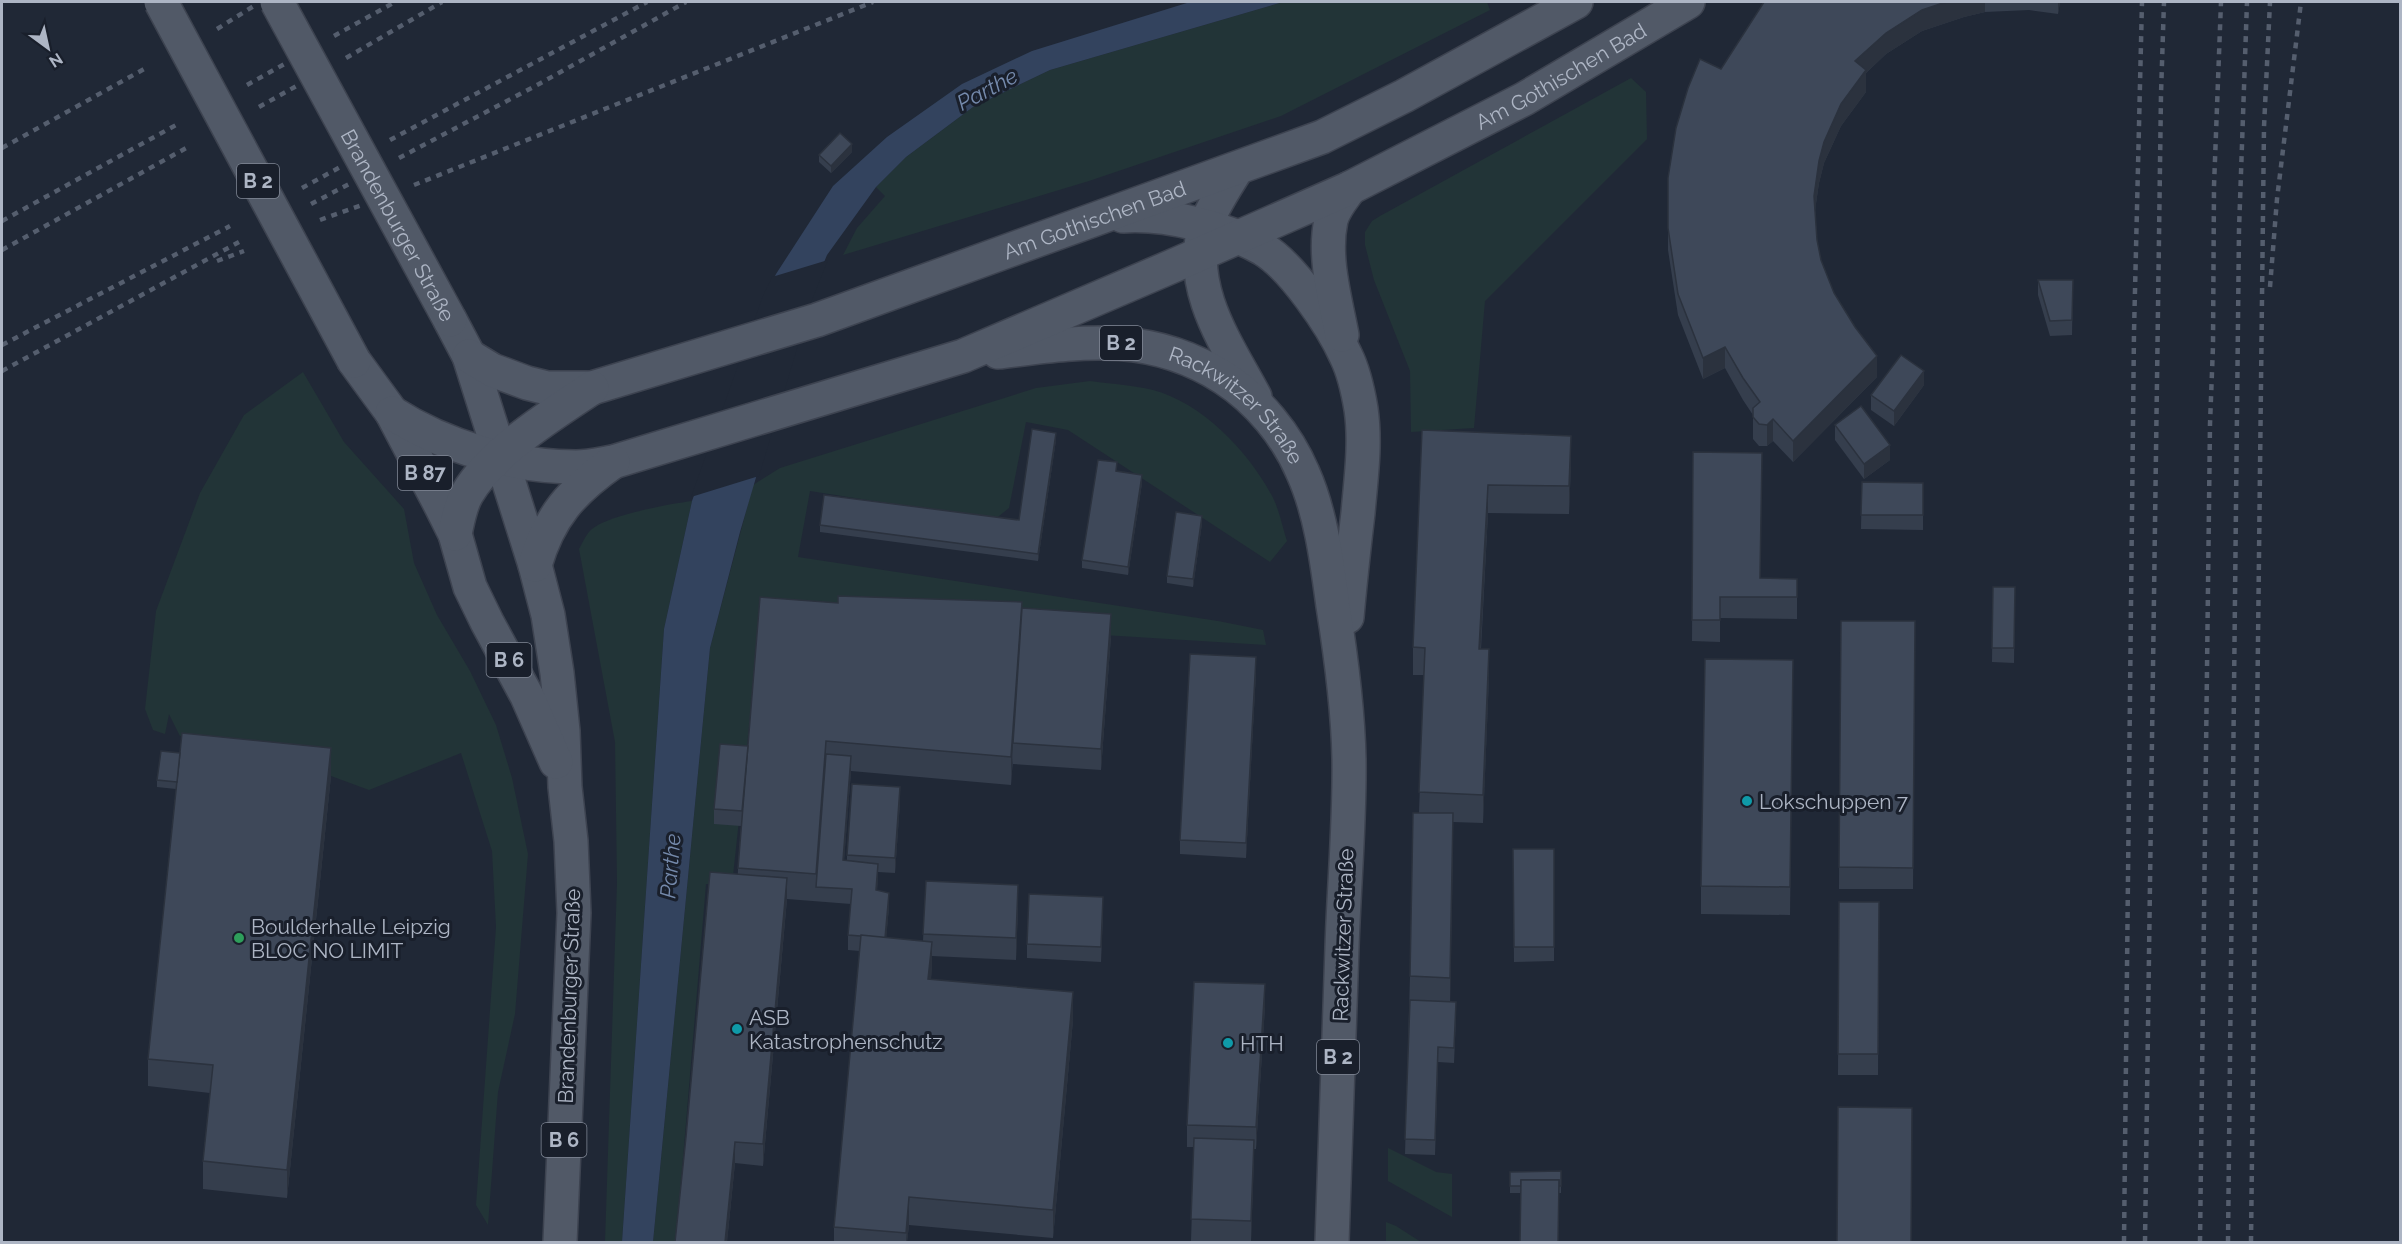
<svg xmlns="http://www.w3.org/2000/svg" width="2402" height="1244" font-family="Raleway,sans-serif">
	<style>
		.green { fill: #223437 }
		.water { fill: #33435e }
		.pier { fill: #202836 }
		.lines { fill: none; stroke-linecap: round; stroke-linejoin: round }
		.major-casing { stroke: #3d4350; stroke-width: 36 }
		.major { stroke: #515967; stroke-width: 33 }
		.rail { stroke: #555e6e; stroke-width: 4.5; stroke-dasharray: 6 6; stroke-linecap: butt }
		.major-bridge-casing { stroke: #3d4350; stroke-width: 36; stroke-linecap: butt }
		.major-bridge { stroke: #515967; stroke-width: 33 }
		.wall { fill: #353e4d }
		.shaded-wall { fill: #2b323e }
		.building { fill: #3e4859; stroke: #2b323e; stroke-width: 1.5 }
		.culture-dot { fill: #0f9aa8; stroke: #191f2b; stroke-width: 2 }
		.leisure-dot { fill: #2e9e5b; stroke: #191f2b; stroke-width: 2 }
		.labels { text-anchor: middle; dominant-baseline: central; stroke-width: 6; stroke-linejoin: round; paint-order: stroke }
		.shield { fill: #191f2b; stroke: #818896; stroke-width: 1.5 }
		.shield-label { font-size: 20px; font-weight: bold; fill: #adb5c4 }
		.street-label { font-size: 21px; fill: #adb5c4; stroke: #191f2b }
		.poi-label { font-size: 21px; fill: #adb5c4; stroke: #191f2b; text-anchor: start }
		.water-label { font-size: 22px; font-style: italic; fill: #758aac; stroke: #191f2b }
	</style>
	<rect width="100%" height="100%" fill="#202836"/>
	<!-- green -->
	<g class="green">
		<path d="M1283 2H1487L1490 10 1281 116 1089 181 843 255 857 228 885 196 876 187 906 157 973 107 1050 70Z"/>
		<path d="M1631 78 1646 92 1647 139 1485 301 1474 428 1411 432 1410 371 1374 280 1365 245V232L1372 221 1380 216Z"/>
		<path d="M303 372 344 442 404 509 414 563 437 615 470 671 496 725 512 778 528 854 515 1014 498 1092 488 1225 476 1205 496 927 492 851 461 753 369 790 331 776 295 752 180 736 169 714 165 734 153 730 145 709 156 611 200 493 244 415Z"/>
		<path d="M1090 381C1110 384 1133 385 1153 390 1202 403 1247 450 1271 494 1279 508 1282 526 1287 541L1270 562 1068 430 1026 422 1009 508 994 520 810 491 798 557 1218 621 1263 630 1266 645 1022 630 760 625 732 885 706 884 676 1242H653L710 648 753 485 780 468 1036 388Z"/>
		<path d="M692 501 664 629 622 1242H605L617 883 615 742 579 549C582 544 586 534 592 529 609 515 669 504 692 501Z"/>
		<path d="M1388 1148 1436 1172 1452 1174V1217L1388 1181Z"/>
		<path d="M1386 1222 1396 1226 1421 1242H1386Z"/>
	</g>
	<!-- water -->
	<path class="water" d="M1190 2H1283L1050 70 973 107 906 157 876 187 827 255 807 304 740 532 710 648 653 1242H622L664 629 692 501 765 297 776 274 833 186 887 137 962 84 1032 51Z"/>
	<!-- pier -->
	<path class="pier" d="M828 260 810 305 759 476 691 497 763 296 772 277Z"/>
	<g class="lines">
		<!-- major casing -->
		<g class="major-casing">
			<g id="major">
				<path d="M1236 170C1225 188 1212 207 1205 227 1186 288 1228 346 1255 397"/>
				<path d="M1123 216C1166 213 1226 228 1263 249 1293 267 1332 325 1346 356 1354 372 1358 391 1361 409 1366 443 1361 478 1358 513 1354 547 1350 582 1347 617"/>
				<path d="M450 320 469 356 535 565 548 615 557 673 563 731 565 787 571 841 574 913 560 1242"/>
				<path d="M1342 335C1335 298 1323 257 1331 220 1334 208 1343 198 1350 188"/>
				<path id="s1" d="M998 352C1080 342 1149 330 1224 378 1258 400 1287 435 1303 473 1321 513 1327 562 1333 606 1341 656 1348 708 1349 759 1350 821 1344 884 1342 947 1339 1045 1335 1144 1332 1242"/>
				<path id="s2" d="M469 356 492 370 527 383 547 388H592L817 320 1322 137 1404 96 1576 2"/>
				<path d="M354 361 392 413 441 506 455 534 470 587 487 622 527 696 556 762"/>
				<path id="s3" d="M392 413C445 447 514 467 576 467 588 467 601 464 613 462L963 356 1175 265 1350 188 1524 99 1688 2"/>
				<path d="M455 534C458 520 460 506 467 494 491 452 553 414 592 388"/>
				<path d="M535 565C549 516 572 491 613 462"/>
			</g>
		</g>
		<!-- major -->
		<use href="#major" class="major"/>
		<!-- rail -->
		<g class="rail">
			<path d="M217 29 257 4"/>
			<path d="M334 36 395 2"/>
			<path d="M346 58 442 2"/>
			<path d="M247 85 288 62"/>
			<path d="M259 107 300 84"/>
			<path d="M390 140 647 2"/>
			<path d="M2 148 146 68"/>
			<path d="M399 158 539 84 686 2"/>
			<path d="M414 185 873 2"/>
			<path d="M302 188 344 165"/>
			<path d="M311 204 353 182"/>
			<path d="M320 220 365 204"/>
			<path d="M2 221 176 125"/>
			<path d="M2 250 188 147"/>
			<path d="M217 261 244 251"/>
			<path d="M2270 287 2277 199 2301 2"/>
			<path d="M2 345 230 226"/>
			<path d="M2 371 239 242"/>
			<path d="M2124 1242 2134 332 2142 2"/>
			<path d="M2145 1242 2161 94 2164 2"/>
			<path d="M2200 1242 2210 424 2213 346 2214 186 2221 2"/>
			<path d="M2228 1242 2239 230 2247 2"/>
			<path d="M2251 1242 2264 127 2270 2"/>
		</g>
		<!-- major-bridge casing -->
		<g class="major-bridge-casing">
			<g id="major-bridge">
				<path d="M161 2 354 361"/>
				<path id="s4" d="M277 2 450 320"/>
			</g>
		</g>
		<!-- major-bridge -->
		<use href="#major-bridge" class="major-bridge"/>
	</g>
	<!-- wall -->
	<g class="wall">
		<path d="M1764 2H2060L2058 14 2029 10 1985 12 1964 17 1922 31 1886 54 1866 73V92L1841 126 1824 163 1819 183 1815 210 1817 240 1821 260 1834 293 1877 377 1793 462 1773 441 1767 446H1759L1753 439V415L1743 400 1725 368 1703 379 1678 315 1668 250V178L1721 69Z"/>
		<path d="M2386 2H2400V3Z"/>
		<path d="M852 152 831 173 819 162V155Z"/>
		<path d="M2038 280H2073L2072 335 2050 336 2038 295Z"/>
		<path d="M1924 385 1894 426 1871 410V395Z"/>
		<path d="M1835 425 1890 460 1864 479 1835 440Z"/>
		<path d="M1422 430 1571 464 1569 514 1488 513 1481 649 1489 677 1483 823 1453 822 1450 1001 1456 1016 1454 1063 1438 1062 1435 1155 1405 1154 1410 976 1419 813 1424 675H1413V647Z"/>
		<path d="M1056 440 1038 561 820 532V525L1019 520Z"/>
		<path d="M1693 452 1760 578 1797 579V619L1720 618V642L1692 641Z"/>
		<path d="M1117 472 1142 483 1128 575 1082 568V560Z"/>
		<path d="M1862 482 1923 483V530L1861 529Z"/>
		<path d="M1202 523 1193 587 1167 583V576Z"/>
		<path d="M1993 587H2015L2014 663 1992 662Z"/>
		<path d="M838 603 1022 608 1111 636 1101 770 1013 764V758L1011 785 851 771 844 860H847V855L900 802 895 873 878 872 877 891 889 907 886 938 923 941 926 881 1018 907 1016 960 932 956 931 979 1073 1020 1053 1238 909 1225 907 1242H834V1227L860 951 848 950V935L851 904 787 899 763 1166 735 1163 727 1242 738 868 741 826 714 824V809L748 746Z"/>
		<path d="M1841 621H1915L1913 889H1839Z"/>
		<path d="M1793 660 1790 915 1701 914V886Z"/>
		<path d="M1256 672 1246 858 1180 854V840Z"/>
		<path d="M331 776 287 1198 203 1189V1161L210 1093 148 1086V1059L176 789 157 787V780Z"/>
		<path d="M1513 849H1554V961L1514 962Z"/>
		<path d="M1839 902H1879L1878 1075H1838Z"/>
		<path d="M1103 911 1101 962 1027 958V944Z"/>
		<path d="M1265 1006 1256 1149H1254L1251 1242 1191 1241 1194 1147H1187V1125Z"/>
		<path d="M1561 1171V1193H1510V1172Z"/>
	</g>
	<!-- shaded-wall -->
	<g class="shaded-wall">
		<path d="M1946 2H1985V12L1964 17 1922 31 1886 54 1866 73V92L1841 126 1824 163 1819 183 1814 218V196L1819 161 1824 142 1855 61 1886 33 1922 10Z"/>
		<path d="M2058 2H2060L2058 14Z"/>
		<path d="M852 144V152L831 173V166Z"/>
		<path d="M1725 347V368L1703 379V358Z"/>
		<path d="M1877 356V377L1793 462V441Z"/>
		<path d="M1924 371V385L1894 426V411Z"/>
		<path d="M1773 419V441L1767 446V425Z"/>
		<path d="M1056 433V440L1038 561V554Z"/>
		<path d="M1571 436V464L1569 514V486Z"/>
		<path d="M1890 445V460L1864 479V464Z"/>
		<path d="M1142 475V483L1128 575V567Z"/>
		<path d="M1488 485V513L1479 677V649Z"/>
		<path d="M1202 516V523L1193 587V579Z"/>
		<path d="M1111 614V636L1101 770V749Z"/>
		<path d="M1022 630 1013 743 1011 785V757Z"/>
		<path d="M1489 649V677L1483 823V795Z"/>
		<path d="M1256 657V672L1246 858V843Z"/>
		<path d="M826 741V769L816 887V874Z"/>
		<path d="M331 748V776L287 1198V1170Z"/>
		<path d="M851 756V771L843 875V860Z"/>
		<path d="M900 787V802L895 873V858Z"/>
		<path d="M1453 813V852L1450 1016V978Z"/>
		<path d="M878 864V878L876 905V890Z"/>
		<path d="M787 878V899L763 1166V1144Z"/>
		<path d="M1018 885V907L1016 960V938Z"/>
		<path d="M889 893V907L885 953V938Z"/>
		<path d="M932 942V970L928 1007V979Z"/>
		<path d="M1265 984V1006L1256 1149V1127Z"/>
		<path d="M1073 992V1020L1053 1238V1210Z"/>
		<path d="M1254 1140V1161L1251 1242V1221Z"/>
		<path d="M735 1142V1163L727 1242H725Z"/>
		<path d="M909 1197V1225L907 1242H906Z"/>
	</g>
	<!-- building -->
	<g class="building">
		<path d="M1764 2H1946L1922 10 1886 33 1855 61 1866 70 1841 104 1824 142 1819 161 1814 196 1817 240 1821 260 1834 293 1855 327 1877 356 1793 441 1773 419 1767 425 1759 424 1753 417V408L1760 402 1743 378 1725 347 1703 358 1678 294 1668 228V178L1676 128 1688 88 1700 59 1721 69Z"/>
		<path d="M840 133 852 144 831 166 819 155Z"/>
		<path d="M2038 280H2073L2072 320 2050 321Z"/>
		<path d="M1901 355 1924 371 1894 411 1871 395Z"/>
		<path d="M1861 406 1890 445 1864 464 1835 425Z"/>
		<path d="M1032 429 1056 433 1038 554 820 525 824 495 1019 520Z"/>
		<path d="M1422 430 1571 436 1569 486 1488 485 1479 649H1489L1483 795 1419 792 1425 648 1413 647Z"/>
		<path d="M1693 452 1762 453 1760 578 1797 579V597H1720V620H1692Z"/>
		<path d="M1098 460 1117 462 1116 471 1142 475 1128 567 1082 560Z"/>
		<path d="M1862 482 1923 483V515H1861Z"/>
		<path d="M1176 512 1202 516 1193 579 1167 576Z"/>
		<path d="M1993 587H2015L2014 648H1992Z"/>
		<path d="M838 596 1022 602 1011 757 826 741 816 874 738 868 760 597 838 603Z"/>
		<path d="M1022 608 1111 614 1101 749 1013 743Z"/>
		<path d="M1841 621H1915L1913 868 1839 867Z"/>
		<path d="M1190 654 1256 657 1246 843 1180 840Z"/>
		<path d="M1705 659 1793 660 1790 887 1701 886Z"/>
		<path d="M182 733 331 748 287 1170 203 1161 213 1065 148 1059Z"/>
		<path d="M720 744 748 746 742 811 714 809Z"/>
		<path d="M161 751 180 753 177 782 157 780Z"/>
		<path d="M826 754 851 756 843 860 878 864 876 890 889 893 885 938 848 935 852 889 816 887Z"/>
		<path d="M852 784 900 787 895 858 847 855Z"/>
		<path d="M1413 813H1453L1450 978 1410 976Z"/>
		<path d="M1513 849H1554V947H1514Z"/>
		<path d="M710 872 787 878 763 1144 735 1142 725 1242H675L686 1137Z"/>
		<path d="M926 881 1018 885 1016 938 923 934Z"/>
		<path d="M1029 894 1103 897 1101 947 1027 944Z"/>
		<path d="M1839 902H1879L1878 1054H1838Z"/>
		<path d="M861 935 932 942 928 979 1073 992 1053 1210 909 1197 906 1233 834 1227Z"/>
		<path d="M1194 982 1265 984 1256 1127 1187 1125Z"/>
		<path d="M1410 1000 1456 1002 1454 1048 1438 1047 1435 1140 1405 1139Z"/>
		<path d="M1838 1107 1912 1108 1911 1242H1837Z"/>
		<path d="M1194 1138 1254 1140 1251 1221 1191 1219Z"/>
		<path d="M1561 1171V1186H1559V1180H1521V1186H1510V1172Z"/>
		<path d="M1521 1180H1559L1558 1242H1520Z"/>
	</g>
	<!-- markers -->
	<g class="culture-dot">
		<circle cx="1747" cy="801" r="6"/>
		<circle cx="737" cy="1029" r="6"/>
		<circle cx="1228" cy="1043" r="6"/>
	</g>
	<circle class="leisure-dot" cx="239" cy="938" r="6"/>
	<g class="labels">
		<!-- shield labels -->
		<g class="shield">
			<rect x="237" y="164" width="42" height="34" rx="4.5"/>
			<rect x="1100" y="326" width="42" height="34" rx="4.5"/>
			<rect x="398" y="456" width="54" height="34" rx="4.5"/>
			<rect x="486.5" y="643" width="45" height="34" rx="4.5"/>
			<rect x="1317" y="1040" width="42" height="34" rx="4.5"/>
			<rect x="541.5" y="1123" width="45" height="34" rx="4.5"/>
		</g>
		<g class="shield-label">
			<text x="258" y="181">B 2</text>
			<text x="1121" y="343">B 2</text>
			<text x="425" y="473">B 87</text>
			<text x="509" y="660">B 6</text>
			<text x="1338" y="1057">B 2</text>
			<text x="564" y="1140">B 6</text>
		</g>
		<!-- street labels -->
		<g class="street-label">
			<text stroke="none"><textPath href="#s3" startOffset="1258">Am Gothischen Bad</textPath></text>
			<text stroke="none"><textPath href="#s2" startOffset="660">Am Gothischen Bad</textPath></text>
			<text stroke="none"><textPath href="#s4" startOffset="254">Brandenburger Straße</textPath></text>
			<text stroke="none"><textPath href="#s1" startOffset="260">Rackwitzer Straße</textPath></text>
			<text transform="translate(1343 935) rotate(-88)">Rackwitzer Straße</text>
			<text transform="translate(569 996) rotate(-88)">Brandenburger Straße</text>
		</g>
		<!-- poi labels -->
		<g class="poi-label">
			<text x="1759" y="801">Lokschuppen 7</text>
			<text x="251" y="926">Boulderhalle Leipzig<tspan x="251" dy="24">BLOC NO LIMIT</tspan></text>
			<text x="749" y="1017">ASB<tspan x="749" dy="24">Katastrophenschutz</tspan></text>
			<text x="1240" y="1043">HTH</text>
		</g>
		<!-- water labels -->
		<g class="water-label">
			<text transform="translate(987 89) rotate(-28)">Parthe</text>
			<text transform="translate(670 866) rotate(-85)">Parthe</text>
		</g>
	</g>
	<!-- border -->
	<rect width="2402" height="1244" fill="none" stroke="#adb5c4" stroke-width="6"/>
	<!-- north arrow -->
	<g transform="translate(48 48) rotate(147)" stroke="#191f2b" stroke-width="4.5" paint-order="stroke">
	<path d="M0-4.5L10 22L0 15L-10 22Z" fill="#adb5c4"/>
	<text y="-9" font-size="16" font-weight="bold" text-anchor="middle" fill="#adb5c4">N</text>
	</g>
</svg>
